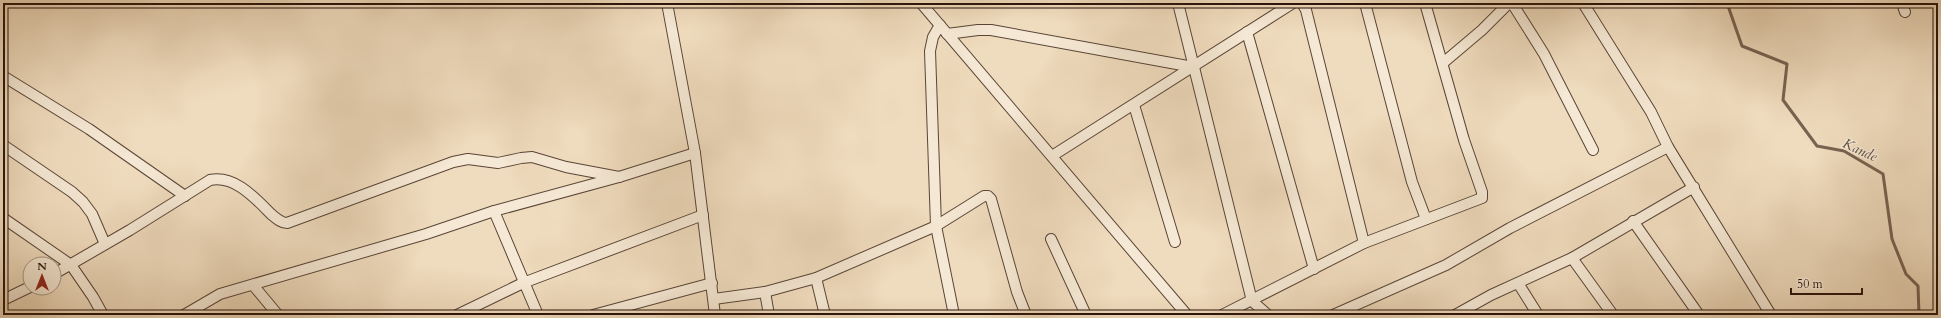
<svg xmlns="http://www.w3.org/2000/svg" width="1941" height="318" font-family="Cardo,serif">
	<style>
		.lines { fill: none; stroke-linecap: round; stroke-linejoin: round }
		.stream { stroke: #786251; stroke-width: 3 }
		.street-casing { stroke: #5a4537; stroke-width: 12 }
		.street { stroke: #f5e8d4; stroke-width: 10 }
		.labels { text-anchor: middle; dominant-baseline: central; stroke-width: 3; stroke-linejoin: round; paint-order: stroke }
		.water-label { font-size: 14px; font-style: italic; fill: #5d4839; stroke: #f5e8d4 }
	</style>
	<rect width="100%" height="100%" fill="#efdbbd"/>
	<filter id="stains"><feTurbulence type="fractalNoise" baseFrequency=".005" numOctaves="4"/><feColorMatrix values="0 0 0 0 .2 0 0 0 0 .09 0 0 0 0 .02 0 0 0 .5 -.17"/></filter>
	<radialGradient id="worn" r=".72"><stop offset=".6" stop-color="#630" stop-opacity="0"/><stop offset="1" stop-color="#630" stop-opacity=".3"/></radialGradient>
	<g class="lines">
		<!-- stream -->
		<path class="stream" d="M1727 3 1742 46 1787 64 1783 100 1817 146 1844 151 1883 174 1892 239 1906 274 1918 286 1919 315"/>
		<!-- street casing -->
		<g class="street-casing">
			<g id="street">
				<path d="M667 3 695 153 715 315"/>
				<path d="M921 3 1187 315"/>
				<path d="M1178 3 1252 301 1268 315"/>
				<path d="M1302 3 1306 10 1364 243"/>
				<path d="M1365 3 1412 182 1426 219"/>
				<path d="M1512 3 1544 54 1593 150"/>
				<path d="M1583 3 1651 112 1668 147 1771 315"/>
				<path d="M1902 3 1905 12"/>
				<path d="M940 25 933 37 930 51 936 226 954 315"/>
				<path d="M1247 32 1314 269"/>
				<path d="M947 34 978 30H991L1193 67"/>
				<path d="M1443 63 1482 30 1509 3"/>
				<path d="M3 76 89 129 185 196"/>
				<path d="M1134 105 1175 242"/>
				<path d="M3 145 72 192 83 202 92 214 105 244"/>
				<path d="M1052 156 1293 3"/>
				<path d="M494 211 538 315"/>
				<path d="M3 218 71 265 93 297 103 315"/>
				<path d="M1633 221 1699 315"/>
				<path d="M1051 239 1086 315"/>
				<path d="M1572 258 1613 315"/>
				<path d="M54 274 130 230 210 180C235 175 255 198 271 214 276 218 281 223 287 223L453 162 468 159 498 163 521 158 532 157 566 167 619 177"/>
				<path d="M816 278 825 315"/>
				<path d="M1518 283 1538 315"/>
				<path d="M253 285 278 315"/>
				<path d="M765 292 769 315"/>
				<path d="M714 299 765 292 816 278 936 226 984 196H988L991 199 1017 292 1026 315"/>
				<path d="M3 300 30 287"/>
				<path d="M184 315 220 294 426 234 494 211 619 177 695 153"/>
				<path d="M457 315 523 283 703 215"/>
				<path d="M593 315 712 283"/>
				<path d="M1222 315 1364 243 1482 198V192L1464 140 1425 3"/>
				<path d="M1333 315 1446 265 1510 228 1668 147"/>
				<path d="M1455 315 1491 295 1572 258 1694 187"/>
			</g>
		</g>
		<!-- street -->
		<use href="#street" class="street"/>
	</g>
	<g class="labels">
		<!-- water labels -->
		<g class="water-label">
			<text transform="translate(1860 150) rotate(25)">Kande</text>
		</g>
	</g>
	<!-- margin -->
	<rect width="1941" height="318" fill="none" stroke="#efdbbd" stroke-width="16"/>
	<rect x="4" y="4" width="1933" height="310" fill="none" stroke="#29130a" stroke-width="2"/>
	<rect x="8" y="8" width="1925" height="302" fill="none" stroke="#29130a"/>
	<!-- north arrow -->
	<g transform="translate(42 276)"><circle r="19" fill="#f5e8d4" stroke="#a39383"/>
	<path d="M0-3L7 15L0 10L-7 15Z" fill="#8f2418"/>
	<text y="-6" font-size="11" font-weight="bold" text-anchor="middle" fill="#29130a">N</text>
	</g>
	<!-- scale -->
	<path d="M1791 288v6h71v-6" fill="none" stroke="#29130a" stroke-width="2"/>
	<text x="1797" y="288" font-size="12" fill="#29130a" stroke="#f5e8d4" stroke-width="3" paint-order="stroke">50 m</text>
	<rect width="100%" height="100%" filter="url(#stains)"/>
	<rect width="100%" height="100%" fill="url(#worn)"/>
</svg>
